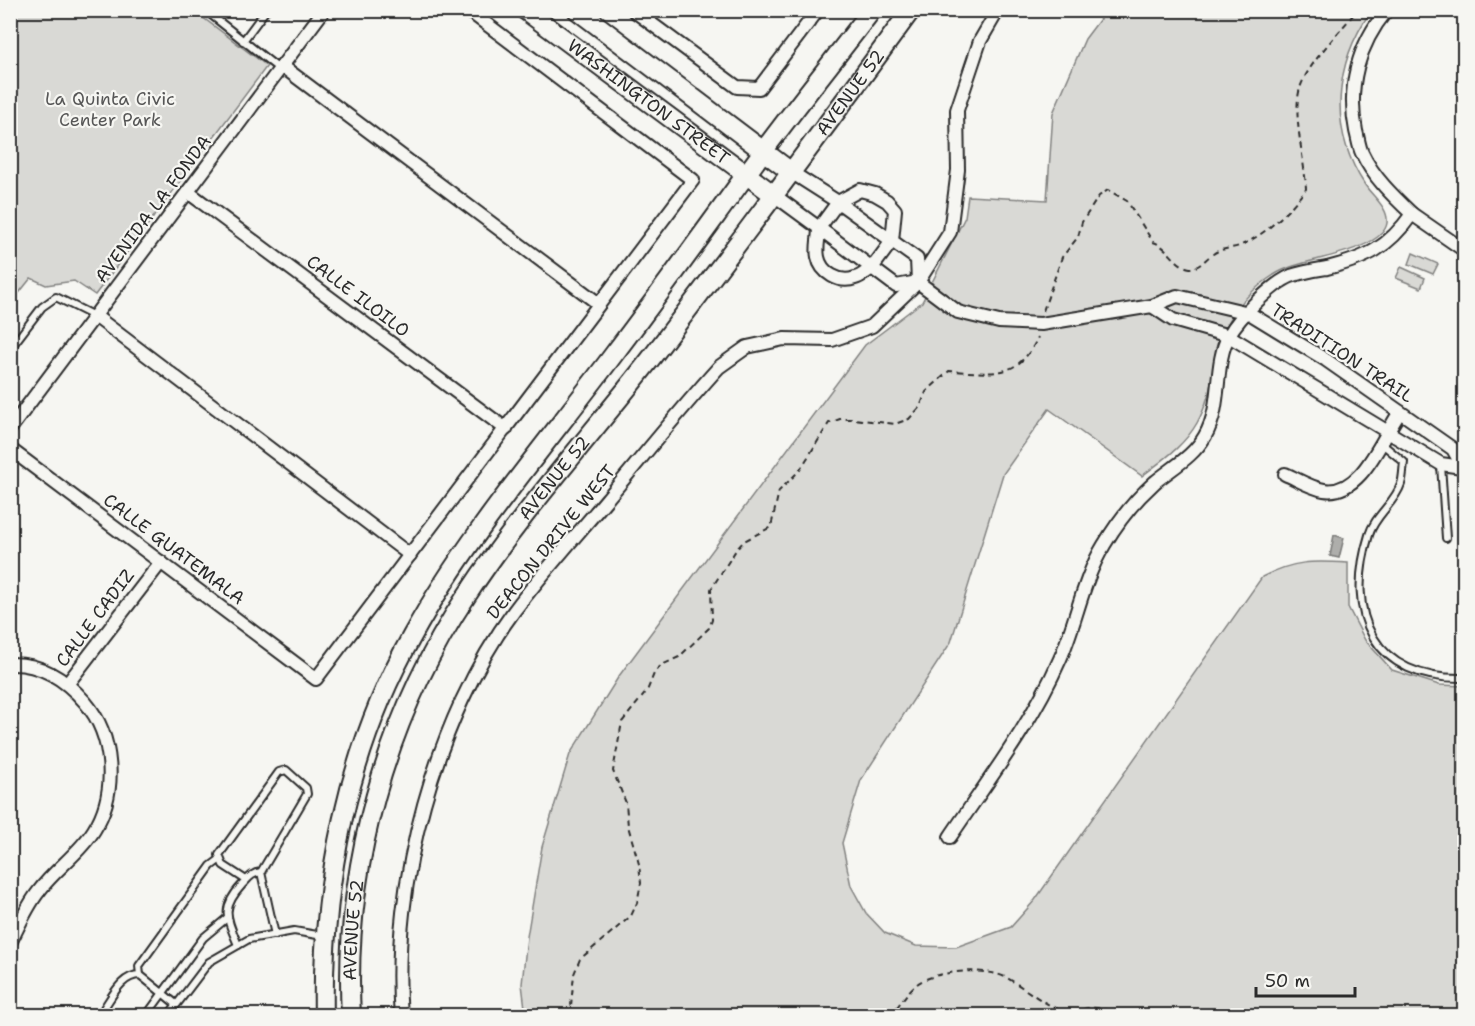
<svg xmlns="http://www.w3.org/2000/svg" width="1475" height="1026" font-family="'Shantell Sans',sans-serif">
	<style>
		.green { fill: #d9d9d5; stroke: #828280; stroke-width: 1.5 }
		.water { fill: #aeaeab; stroke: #7a7a78; stroke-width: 1.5 }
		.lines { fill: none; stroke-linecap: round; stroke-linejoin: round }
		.service-casing { stroke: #2b2b2b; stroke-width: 10 }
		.minor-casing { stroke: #2b2b2b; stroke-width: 16 }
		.secondary-casing { stroke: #2b2b2b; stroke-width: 22 }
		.path { stroke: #2b2b2b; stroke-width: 2; stroke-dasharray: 6 4.5; stroke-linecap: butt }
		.service { stroke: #f6f6f2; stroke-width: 6 }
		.minor { stroke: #f6f6f2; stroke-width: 12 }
		.secondary { stroke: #f6f6f2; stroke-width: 18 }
		.labels { text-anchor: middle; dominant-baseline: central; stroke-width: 4.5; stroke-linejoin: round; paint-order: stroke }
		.street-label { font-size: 18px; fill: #2b2b2b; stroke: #f6f6f2 }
		.park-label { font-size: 18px; fill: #565656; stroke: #f6f6f2 }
	</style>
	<rect width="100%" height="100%" fill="#f6f6f2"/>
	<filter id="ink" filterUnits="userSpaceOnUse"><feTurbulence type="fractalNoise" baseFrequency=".0167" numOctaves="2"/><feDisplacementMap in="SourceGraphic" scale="12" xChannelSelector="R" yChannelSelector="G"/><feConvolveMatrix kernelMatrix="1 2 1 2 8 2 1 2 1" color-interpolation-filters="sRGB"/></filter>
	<g filter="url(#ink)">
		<!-- green -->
		<g class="green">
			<path d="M11 10 194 11 267 66 95 295 74 281 46 285 31 278 11 303Z"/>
			<path d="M1106 11H1371C1334 64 1328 129 1365 185 1372 196 1389 208 1387 223 1383 251 1305 259 1283 270 1272 275 1262 283 1253 291 1205 335 1223 376 1197 423 1184 446 1163 460 1142 476L1049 409 1003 474 951 642 861 780 842 843 851 886 866 913 885 933 916 946 956 947 1011 927 1035 900 1262 577C1294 560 1313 561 1348 563V607L1365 640 1392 670 1439 685 1464 686V1015L526 1016 522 984 527 937 542 847 570 754 619 676 865 345 922 302 965 217 968 196 1047 200 1053 113 1085 39Z"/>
			<path d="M1413 253 1438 264 1433 274 1409 264Z"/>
			<path d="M1401 267 1425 278 1421 288 1396 278Z"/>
		</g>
		<!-- water -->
		<path class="water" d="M1334 535 1344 538 1339 558 1330 556Z"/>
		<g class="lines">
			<!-- service casing -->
			<g class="service-casing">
				<g id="service">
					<path d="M205 10 279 69"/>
					<path d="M243 41 266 10"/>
					<path d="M10 349 42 307 56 297 94 316"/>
					<path d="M1381 443 1404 462C1403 469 1403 478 1401 484 1395 503 1375 515 1369 535 1344 615 1374 680 1464 678"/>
					<path d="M1441 465 1446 538"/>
					<path d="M246 880 223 865 219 855 279 772 286 770 306 788 307 794 261 872"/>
					<path d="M238 945C227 918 220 909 242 885 248 879 251 873 261 872L275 935"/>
					<path d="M140 975 139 966 211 866 219 860"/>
					<path d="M105 1016 104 1008C113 995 122 975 140 975L176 1004"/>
					<path d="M146 1016 203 938 227 918"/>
					<path d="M168 1016 209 962 249 939 294 931 323 936"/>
				</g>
			</g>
			<!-- minor casing -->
			<g class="minor-casing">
				<g id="minor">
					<path d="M633 10 737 87 759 88 818 10"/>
					<path d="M282 66 599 304"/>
					<path d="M791 172 838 202 860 190 875 194 887 201 895 210 892 241 917 259 918 282"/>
					<path d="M188 192 506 429"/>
					<path d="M774 195 819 228C819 238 816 248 818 257 821 273 840 284 855 278 861 277 867 271 872 268L896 286 918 282 958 312 999 322 1041 324 1152 306 1177 296 1249 313 1326 360 1453 449 1464 469"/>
					<path d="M838 202 892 241 872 268 819 228Z"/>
					<path d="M1412 214 1464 250"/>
					<path d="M1152 306 1173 320 1229 336 1441 464 1462 467"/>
					<path d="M95 316 410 555"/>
					<path d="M10 429 324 10"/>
					<path d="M10 449 316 679 693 180 468 10"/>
					<path d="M1285 474C1297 479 1311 488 1324 490 1362 496 1382 437 1400 412"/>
					<path d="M10 664C41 663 66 680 85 702 114 736 118 792 94 830 80 853 55 869 39 891 27 906 19 925 10 943"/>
					<path d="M68 683 161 562"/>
					<path d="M950 837C989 779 1032 723 1060 659 1076 623 1083 579 1104 545 1118 521 1135 500 1155 482 1173 467 1193 457 1205 436 1223 405 1213 365 1229 335 1239 317 1272 284 1291 276 1302 272 1315 270 1327 268 1367 258 1388 248 1412 214 1393 196 1373 177 1362 153 1359 147 1358 138 1356 131 1347 87 1358 45 1387 10"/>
					<path d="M401 1016C390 885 436 717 514 611 543 572 576 536 607 499 644 455 680 410 719 367L747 347 784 339 832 340 872 326 918 282 950 232 958 170 957 110 980 41 998 10"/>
				</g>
			</g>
			<!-- secondary casing -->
			<g class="secondary-casing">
				<g id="secondary">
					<path id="s1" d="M525 10 774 195"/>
					<path d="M577 10 791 172"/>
					<path d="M324 1016C321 885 347 751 412 636 467 536 545 446 614 354 665 287 714 218 764 150 799 103 836 57 872 10"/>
					<path id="s2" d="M351 1016C343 869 386 717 467 595 522 511 591 436 652 357 739 242 826 127 911 10"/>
				</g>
			</g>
			<!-- path -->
			<g class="path">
				<path d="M1043 311 1062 257 1078 237 1082 222 1099 196 1108 190 1127 201 1153 242C1168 246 1175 266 1190 268 1200 268 1205 259 1213 254 1221 248 1231 249 1239 246 1266 235 1289 211 1306 189 1305 160 1292 115 1300 88 1308 63 1341 31 1357 10"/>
				<path d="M570 1016 574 974 580 959 631 916 637 903 641 883 639 864 628 826 626 803 613 771 622 722 647 691 655 671 662 665 679 657 709 628 712 620 711 589 736 550 744 541 771 527 779 491 800 470 829 423 840 419H854L895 424 909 419 920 407 926 392 949 371C990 372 1017 382 1038 337"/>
				<path d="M890 1016C899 1006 907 991 917 984 936 970 987 967 1007 978 1025 988 1043 1004 1063 1011 1072 1015 1081 1008 1090 1008 1101 1007 1111 1011 1121 1016"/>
			</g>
			<!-- service -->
			<use href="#service" class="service"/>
			<!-- minor -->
			<use href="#minor" class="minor"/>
			<!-- secondary -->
			<use href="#secondary" class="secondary"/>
		</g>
	</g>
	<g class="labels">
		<!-- street labels -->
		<g class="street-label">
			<text stroke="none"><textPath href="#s2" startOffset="1076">AVENUE 52</textPath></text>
			<text stroke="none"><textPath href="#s1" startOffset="154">WASHINGTON STREET</textPath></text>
			<text transform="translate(153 209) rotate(-53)">AVENIDA LA FONDA</text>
			<text transform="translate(358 296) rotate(37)">CALLE ILOILO</text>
			<text transform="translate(1342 353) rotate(33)">TRADITION TRAIL</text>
			<text stroke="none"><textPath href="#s2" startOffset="590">AVENUE 52</textPath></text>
			<text transform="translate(551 542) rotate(-51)">DEACON DRIVE WEST</text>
			<text transform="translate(174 549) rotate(37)">CALLE GUATEMALA</text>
			<text transform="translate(95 618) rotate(-53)">CALLE CADIZ</text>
			<text stroke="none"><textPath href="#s2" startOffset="86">AVENUE 52</textPath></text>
		</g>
		<!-- park labels -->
		<g class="park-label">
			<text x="110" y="99">La Quinta Civic<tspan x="110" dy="21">Center Park</tspan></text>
		</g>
	</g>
	<!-- margin -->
	<rect width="1475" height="1026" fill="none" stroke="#f6f6f2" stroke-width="36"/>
	<rect x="18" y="18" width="1439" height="990" fill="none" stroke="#2b2b2b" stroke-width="2" filter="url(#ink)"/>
	<!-- scale -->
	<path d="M1256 987v9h99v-9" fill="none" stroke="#2b2b2b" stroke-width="3"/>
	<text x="1265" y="987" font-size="18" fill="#2b2b2b" stroke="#f6f6f2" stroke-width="4.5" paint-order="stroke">50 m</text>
</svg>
